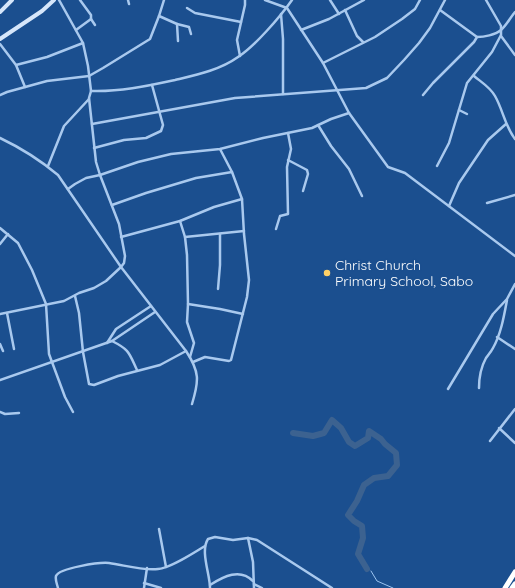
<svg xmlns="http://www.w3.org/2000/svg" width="515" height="588" font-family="Quicksand,sans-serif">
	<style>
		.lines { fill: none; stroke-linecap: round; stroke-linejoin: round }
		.stream { stroke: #9cc4f0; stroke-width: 1 }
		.river { stroke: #3c6290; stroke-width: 6 }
		.street { stroke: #a9c9ee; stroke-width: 2.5 }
		.secondary { stroke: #d6e6fa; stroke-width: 4 }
		.highway { stroke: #fff; stroke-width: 5 }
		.poi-dot { fill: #ffd166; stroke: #1b4f8f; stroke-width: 1.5 }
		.labels { text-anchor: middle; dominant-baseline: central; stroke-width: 3; stroke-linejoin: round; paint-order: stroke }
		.poi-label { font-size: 14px; fill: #fff; stroke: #1b4f8f; text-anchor: start }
	</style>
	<rect width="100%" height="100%" fill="#1b4f8f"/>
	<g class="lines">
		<!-- stream -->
		<path class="stream" d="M371 571 377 581 393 588"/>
		<!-- river -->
		<path class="river" d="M293 433 313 436 324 433 332 420 341 428 349 442 355 446 368 438 369 431 381 439 385 444 396 453 397 465 388 476 374 478 364 485 357 501 348 515 354 521 362 526 363 538 358 554 367 569"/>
		<!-- street -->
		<g class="street">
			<path d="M80 0 91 15V19"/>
			<path d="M128 0 129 4"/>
			<path d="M265 0 287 8 323 63 349 113 388 167 405 173 515 256"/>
			<path d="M330 0 339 14"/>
			<path d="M187 8 195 13 241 22"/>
			<path d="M345 10 357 36 363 42"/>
			<path d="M440 10 477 37"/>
			<path d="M281 14 283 39V94"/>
			<path d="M159 16 177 24 178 41"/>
			<path d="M177 24 189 27 191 34"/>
			<path d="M76 30 91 19 95 25"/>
			<path d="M301 30 329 19 364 0"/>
			<path d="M501 36 515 55"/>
			<path d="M0 44 16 65 25 87"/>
			<path d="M240 56 237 40 245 5V0"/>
			<path d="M323 63 375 37 402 19 415 9 420 0"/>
			<path d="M16 65 47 57 83 43"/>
			<path d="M474 76C481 82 490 87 495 96 503 110 505 126 515 139"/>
			<path d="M91 91C120 92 147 86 175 80 196 75 220 70 238 57 255 46 280 17 292 0"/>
			<path d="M0 95 7 92 47 81 89 76 103 68 150 39 159 16 164 0"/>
			<path d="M423 95 433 83 474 42 477 37C484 37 495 35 501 30 506 26 510 18 515 12"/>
			<path d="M459 110 467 114"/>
			<path d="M92 124 235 98 366 88 387 78 404 60 419 43 430 28 445 0"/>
			<path d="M318 125 331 146 349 169 362 196"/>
			<path d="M0 138C21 148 40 160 58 175L121 267 186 351C200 372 199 381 192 404"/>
			<path d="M94 148 124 140 146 138 161 131 163 125 152 85"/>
			<path d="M288 160 307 170 308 174 303 191"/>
			<path d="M48 166 64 126 89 99"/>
			<path d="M437 166 449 143 467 83 492 52 501 35V26L486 0"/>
			<path d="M68 189 75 184 86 178 100 175 138 162 171 154 220 149 263 138 312 128 331 119 349 113"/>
			<path d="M487 203 515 195"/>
			<path d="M112 205 146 193 196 178 232 172"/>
			<path d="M449 206 459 183 488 140 506 124"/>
			<path d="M180 221 185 237 187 255 188 304 187 322 194 343 190 357"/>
			<path d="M0 228 18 243 32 270 46 304 49 354 65 397 73 412"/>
			<path d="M276 229 280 216 288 214 287 167 291 149 288 133"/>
			<path d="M121 237 180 221 214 207 242 199"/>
			<path d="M185 237 244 231"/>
			<path d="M0 244 8 234"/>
			<path d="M218 289 220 265V234"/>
			<path d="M75 296 79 313 83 352 89 384 94 385 118 376 160 365 186 351"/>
			<path d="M188 304 220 309 243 314"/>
			<path d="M7 313 14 349"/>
			<path d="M0 314 64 301 79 293 94 288 106 281 121 267 124 263 125 256 119 224 100 175 96 162 89 98 91 91 88 66 83 43 59 0"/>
			<path d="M497 337 515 349"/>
			<path d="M112 341C130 350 129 353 137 370"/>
			<path d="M107 343 116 329 151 306"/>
			<path d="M0 344 3 351"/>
			<path d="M193 362 205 357 229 361 231 360 247 297 249 280 244 234 242 199 232 172 220 149"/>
			<path d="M0 380 112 341 155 312"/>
			<path d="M479 388C479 378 481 367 486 358 488 355 491 352 493 348 501 334 504 316 507 300"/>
			<path d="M448 389 493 314 507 299 515 284"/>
			<path d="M0 412 5 414 19 413"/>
			<path d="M499 428 515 443"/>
			<path d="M490 441 515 409"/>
			<path d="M159 529 166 567"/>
			<path d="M248 538 253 562 254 588"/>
			<path d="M144 583 161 588"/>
			<path d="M254 584 262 588"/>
			<path d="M210 585C224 576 240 568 253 581"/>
			<path d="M58 588C57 584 55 580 56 576 59 568 100 562 109 563 124 565 143 571 158 569 171 568 193 553 205 546"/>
			<path d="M144 588 147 568"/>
			<path d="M210 588C210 574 200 551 208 539L215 537 233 540 248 538 257 540 332 588"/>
		</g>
		<!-- secondary -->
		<g class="secondary">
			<path d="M0 12 12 0"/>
			<path d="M0 39 42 11 54 0"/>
		</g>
		<!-- highway -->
		<g class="highway">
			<path d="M505 588 515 572"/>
			<path d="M512 588 515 584"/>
		</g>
	</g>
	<!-- markers -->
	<circle class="poi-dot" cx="327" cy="273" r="4"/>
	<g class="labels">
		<!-- poi labels -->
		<g class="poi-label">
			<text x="335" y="265">Christ Church<tspan x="335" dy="16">Primary School, Sabo</tspan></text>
		</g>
	</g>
</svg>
